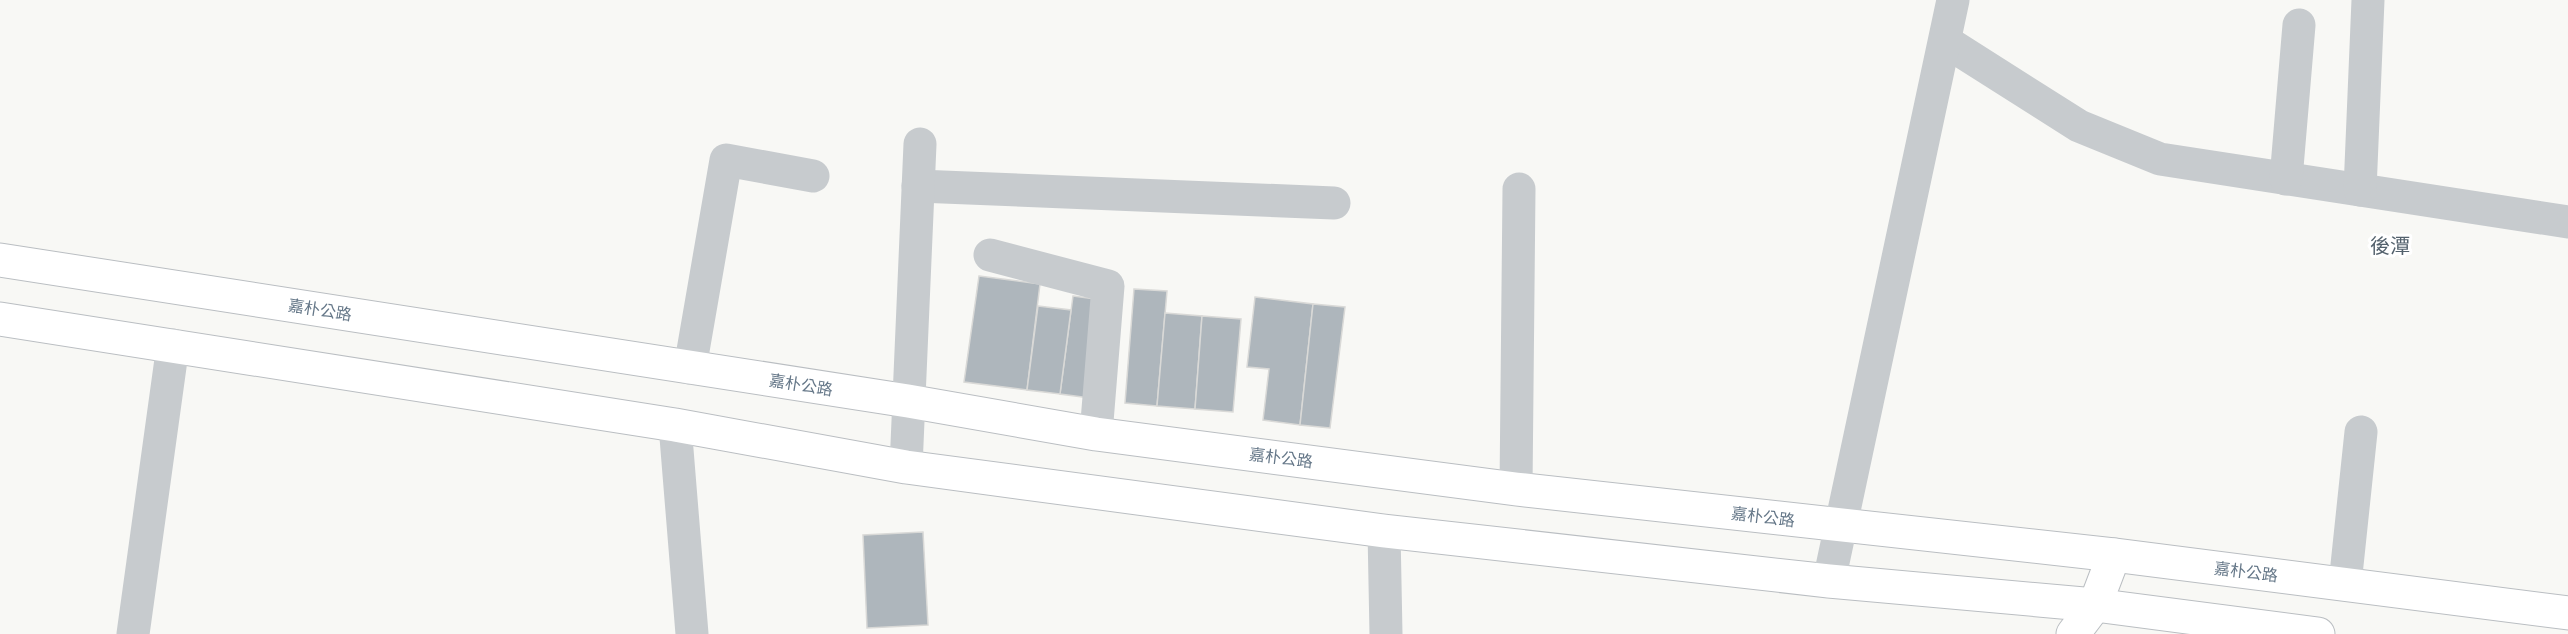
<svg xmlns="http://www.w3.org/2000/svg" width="2568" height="634" font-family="Raleway,'Noto Sans TC',sans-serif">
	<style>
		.building { fill: #aeb6bc; stroke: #d9d9d7; stroke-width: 1.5 }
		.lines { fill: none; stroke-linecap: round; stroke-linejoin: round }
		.major-casing { stroke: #babec2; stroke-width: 35 }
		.minor { stroke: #c7cbce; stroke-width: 33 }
		.major { stroke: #fff; stroke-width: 33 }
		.labels { text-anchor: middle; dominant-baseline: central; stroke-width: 6; stroke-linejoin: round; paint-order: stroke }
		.street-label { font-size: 16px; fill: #657788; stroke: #fff }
		.quarter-label { font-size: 20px; fill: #53616c; stroke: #fff }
	</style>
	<rect width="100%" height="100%" fill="#f8f8f5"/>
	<!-- building -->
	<g class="building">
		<path d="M979 276 1040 284 1027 390 964 382Z"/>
		<path d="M1134 289 1167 291 1157 406 1125 403Z"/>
		<path d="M1073 296 1118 302 1105 400 1060 394Z"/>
		<path d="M1255 297 1313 304 1300 425 1263 420 1269 369 1247 367Z"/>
		<path d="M1313 304 1345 307 1330 428 1300 425Z"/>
		<path d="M1038 306 1071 310 1060 394 1027 390Z"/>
		<path d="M1165 313 1202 316 1195 409 1157 406Z"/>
		<path d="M1202 316 1241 319 1233 412 1195 409Z"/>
		<path d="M923 532 928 625 867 628 863 535Z"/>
	</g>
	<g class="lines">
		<!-- major casing -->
		<g class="major-casing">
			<g id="major">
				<path d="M0 260 908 401 1096 434 1516 489 2114 555 2568 613"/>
				<path d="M0 319 675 425 906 467 1384 531 1829 581 2095 605 2318 634"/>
				<path d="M2073 634 2095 605 2114 555"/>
			</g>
		</g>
		<!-- minor -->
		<g class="minor">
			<path d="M1945 41 2079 126 2160 159 2568 222"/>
			<path d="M2286 179 2299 25"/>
			<path d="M918 186 1334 203"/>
			<path d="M2360 190 2368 0"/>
			<path d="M990 255 1108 286 1096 434"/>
			<path d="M690 368 726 160 813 176"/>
			<path d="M675 425 692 634"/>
			<path d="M906 467 920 144"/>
			<path d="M1516 489 1519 189"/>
			<path d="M1384 531 1386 634"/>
			<path d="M1829 581 1953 0"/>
			<path d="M2345 584 2361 432"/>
			<path d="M133 634 173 345"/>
		</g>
		<!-- major -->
		<use href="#major" class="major"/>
	</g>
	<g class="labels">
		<!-- street labels -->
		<g class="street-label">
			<text transform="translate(320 310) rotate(9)">嘉朴公路</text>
			<text transform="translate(801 385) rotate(9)">嘉朴公路</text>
			<text transform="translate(1281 458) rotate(7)">嘉朴公路</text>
			<text transform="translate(1763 517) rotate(7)">嘉朴公路</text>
			<text transform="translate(2246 572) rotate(7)">嘉朴公路</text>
		</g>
		<!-- quarter labels -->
		<g class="quarter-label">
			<text x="2390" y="246">後潭</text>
		</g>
	</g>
</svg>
